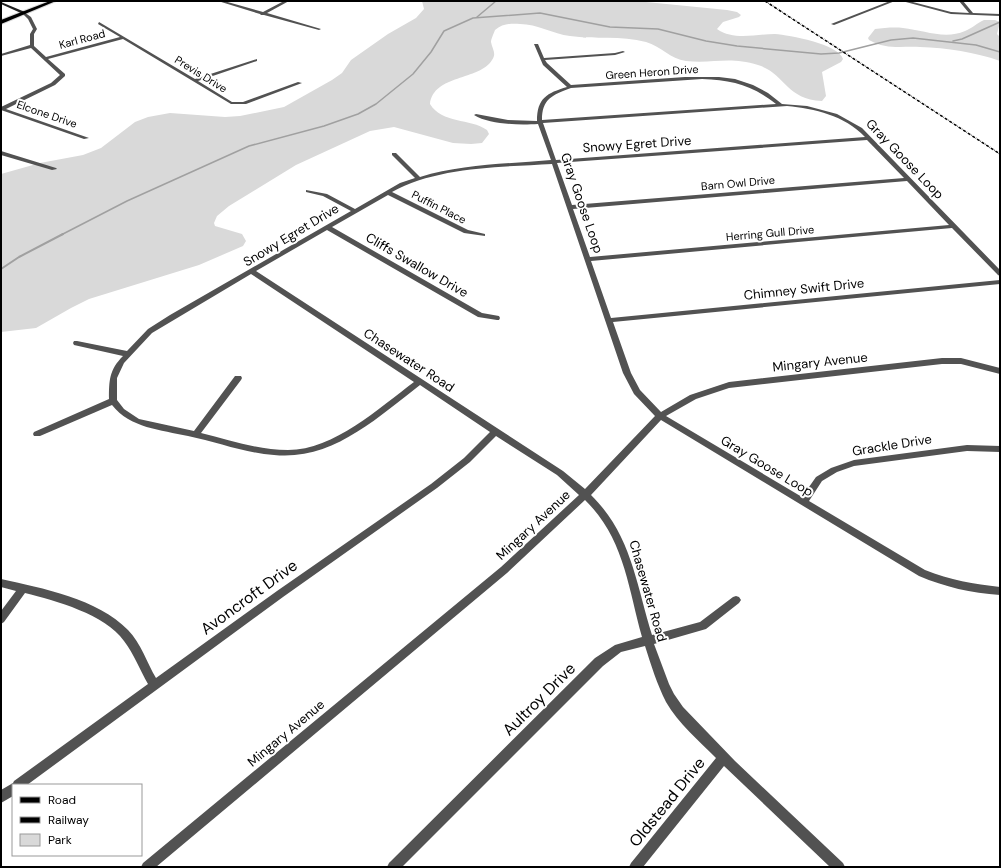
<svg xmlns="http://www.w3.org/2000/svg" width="1001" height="868" font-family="'DM Sans',sans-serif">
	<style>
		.green { fill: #d9d9d9 }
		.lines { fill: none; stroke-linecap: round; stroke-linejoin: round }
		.stream-far1 { stroke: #a0a0a0; stroke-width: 1.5 }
		.stream { stroke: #a0a0a0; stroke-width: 2 }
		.primary-casing { stroke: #dbdbdb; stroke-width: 2 }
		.street { fill: #525252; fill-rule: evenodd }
		.secondary { fill: #1f1f1f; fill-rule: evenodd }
		.primary { fill: #000; fill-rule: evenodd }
		.rail { stroke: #000; stroke-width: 1.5; stroke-dasharray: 3 1 0.5 1; stroke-linecap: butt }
		.labels { text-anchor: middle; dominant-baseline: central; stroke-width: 4; stroke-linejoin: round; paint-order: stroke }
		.far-street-label { font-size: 11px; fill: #000; stroke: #fff }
		.street-label { font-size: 13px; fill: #000; stroke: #fff }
		.near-street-label { font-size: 16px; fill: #000; stroke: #fff }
	</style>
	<rect width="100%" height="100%" fill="#fff"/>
	<!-- green -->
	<g class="green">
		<path d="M422 1H636L727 10 737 12 741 15 739 17 723 22 717 29C734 41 756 34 775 34 789 35 839 44 843 59L841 62 822 72 826 96 822 101C785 99 785 73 758 65 729 56 713 64 686 61 670 59 661 46 646 42 621 35 595 40 570 36 553 34 537 24 520 24 511 23 502 24 495 30 494 33 491 39 491 42 492 49 497 53 492 60 479 81 434 74 430 104 442 124 470 118 487 130L489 134 482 143 471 144 453 143 394 127 370 131 296 165 229 206 217 216 214 223 215 226 242 234 246 241 243 246 199 265 89 299 71 308 36 328 1 332V174L40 163 83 155 101 148 135 122 148 117 170 113 225 117 240 116 284 107 332 80 342 73 351 60 388 34 416 18 424 9Z"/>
		<path d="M984 20H995L1000 22 997 34 1000 37V61C975 52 947 48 920 47 901 46 887 50 869 40L868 38 875 29C884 28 894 27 903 28 923 30 945 40 965 31 971 29 977 23 984 20Z"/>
	</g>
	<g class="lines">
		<!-- stream-far1 -->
		<g class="stream-far1">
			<path d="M477 17 496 1"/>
			<path d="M953 41 962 39 1000 22"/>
			<path d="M61 235 127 201 249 146 324 126 358 114 376 104 413 74 431 52 444 31 473 18 540 13 610 27 658 29 706 41 737 46 821 54 839 53 891 40 913 38 976 45 1000 52"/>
		</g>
		<!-- stream -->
		<path class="stream" d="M1 269 19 257 63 234"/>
		<!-- primary casing -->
		<g class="primary-casing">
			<path id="primary" d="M50 1H56L1 24V20Z"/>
		</g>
		<!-- street -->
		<g class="street">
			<path d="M218 1H224L263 12 284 1H289L267 13 321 29 319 30 264 15H261L260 14Z"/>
			<path d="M890 1H895L834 25 831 24Z"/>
			<path d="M902 1H909L951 12 969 13 959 1H963L973 13 1000 14V16L951 14Z"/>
			<path d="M24 12 31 17 37 29 34 34V46L46 57 120 37 98 24 99 22 195 79 257 59V61L198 81 232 102H243L298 82 302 83 246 104H231L123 39 48 59 65 74V76L55 85 6 109 89 138 84 139 1 110V107L51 83 60 75 31 48 1 56V54L30 45V34L33 29 28 19 22 13Z"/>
			<path d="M534 44H538L544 58 615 53 623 51 625 52 615 55 545 60 547 63 571 85 685 77H719L735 79 753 85 768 93 782 104 807 106 837 114 862 128 1000 270V276L998 275 952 228 591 261 611 318 1000 280V284L613 322 631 373 640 390 661 412 690 395 729 382 942 358H961L1000 368V374L961 364H942L729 388 696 399 666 416 802 497 816 477 831 468 854 460 967 445 1000 446V452L967 451 854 466 837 472 822 481 809 501 925 570C950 580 974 584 1000 587V595C971 593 945 587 919 576L661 420 591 495C631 534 636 583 652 635L700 622 733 597 736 596 739 597 741 600 739 603 706 629 654 644 669 684 674 694 683 707 735 761 843 863 845 867H830L724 766 643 867H629L631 863 716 758C699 741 678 723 666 702 657 684 651 665 645 646L621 652 603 666 402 867H387L389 863 595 658 615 645 642 637C628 587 624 538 585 500L507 573 156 867H141L143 863 501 567 579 495 557 475 496 436 470 462 437 488 283 597 27 785H13V796L1 803V790L13 783 14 781 148 684C140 670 134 654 124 641 105 614 56 601 25 593L4 622 1 624V611L16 591 1 587V579C42 588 98 599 128 630 141 643 147 663 156 678L277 591 431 484 464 458 490 432 420 385C377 418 332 461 274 455 245 453 217 442 188 436 161 430 130 428 112 405L40 436H34L33 434 34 432 109 399C109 381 109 370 123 356L74 345 73 343 74 341H77L127 351 148 329 170 315 351 211 323 196 306 192V190L327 194 355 209 400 183 415 178 392 155V153H396L420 177C462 164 507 164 551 160L538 124C520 125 490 125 474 115L476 114 508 120 537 121C537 98 547 93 567 87L543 65ZM702 79C732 80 752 85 776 104L542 120C542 99 552 95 571 88ZM787 106C815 109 844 115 865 137L556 160 543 123ZM867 140 904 178 572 205 557 163ZM552 164 623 373 634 394 655 416 585 489 563 471 256 271 327 230 478 317 497 320H499L500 318 499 316 482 313 332 227 388 195 464 233 485 236V234L468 230 392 192C436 167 501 167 552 164ZM907 181 949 225 590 257 573 209ZM251 274 414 382C379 408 334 450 288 450 258 450 230 440 201 433L241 380 242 378 241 376H235L194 431 139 419 124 409 117 400V378L124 363 152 333Z"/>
			<path d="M1 151 56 168 57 169 52 170 1 155Z"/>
		</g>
		<!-- secondary -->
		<path class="secondary" d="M1 2 25 12 26 13 23 14 1 4Z"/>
		<!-- primary -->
		<use href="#primary" class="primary"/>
		<!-- rail -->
		<path class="rail" d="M765 1 1000 154"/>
	</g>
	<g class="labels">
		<!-- far-street labels -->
		<g class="far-street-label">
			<text transform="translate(82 39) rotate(-15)">Karl Road</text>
			<text transform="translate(652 72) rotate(-4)">Green Heron Drive</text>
			<text transform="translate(201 74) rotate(32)">Previs Drive</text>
			<text transform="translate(47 114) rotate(19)">Elcone Drive</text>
			<text transform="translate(738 183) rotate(-5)">Barn Owl Drive</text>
			<text transform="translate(439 207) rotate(27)">Puffin Place</text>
			<text transform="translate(770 233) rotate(-5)">Herring Gull Drive</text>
		</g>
		<!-- street labels -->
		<g class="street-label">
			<text transform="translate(637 144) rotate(-4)">Snowy Egret Drive</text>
			<text transform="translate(905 159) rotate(46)">Gray Goose Loop</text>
			<text transform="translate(582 203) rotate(71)">Gray Goose Loop</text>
			<text transform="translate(291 235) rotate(-31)">Snowy Egret Drive</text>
			<text transform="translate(417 265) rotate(30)">Cliffs Swallow Drive</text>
			<text transform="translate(804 289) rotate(-6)">Chimney Swift Drive</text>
			<text transform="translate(409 360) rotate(33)">Chasewater Road</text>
			<text transform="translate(820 362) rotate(-6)">Mingary Avenue</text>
			<text transform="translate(892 445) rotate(-9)">Grackle Drive</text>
			<text transform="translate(767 466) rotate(31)">Gray Goose Loop</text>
			<text transform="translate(533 525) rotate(-43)">Mingary Avenue</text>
			<text transform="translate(648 591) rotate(74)">Chasewater Road</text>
			<text transform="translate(286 733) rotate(-40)">Mingary Avenue</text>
		</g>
		<!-- near-street labels -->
		<g class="near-street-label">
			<text transform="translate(249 597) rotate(-36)">Avoncroft Drive</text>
			<text transform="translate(539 699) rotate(-45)">Aultroy Drive</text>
			<text transform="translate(667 802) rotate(-51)">Oldstead Drive</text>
		</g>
	</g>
	<!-- border -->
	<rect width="1001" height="868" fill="none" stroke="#000000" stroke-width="4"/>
	<!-- legend -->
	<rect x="12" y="784" width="130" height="72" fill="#ffffff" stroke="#999999"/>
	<rect x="20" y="797" width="20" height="6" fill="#000000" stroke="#999999"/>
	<text x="48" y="804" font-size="12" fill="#000000">Road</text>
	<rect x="20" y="817" width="20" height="6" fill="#000000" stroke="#999999"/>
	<text x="48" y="824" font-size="12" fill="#000000">Railway</text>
	<rect x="20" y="834" width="20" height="12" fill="#d9d9d9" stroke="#999999"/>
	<text x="48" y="844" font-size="12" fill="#000000">Park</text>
</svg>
